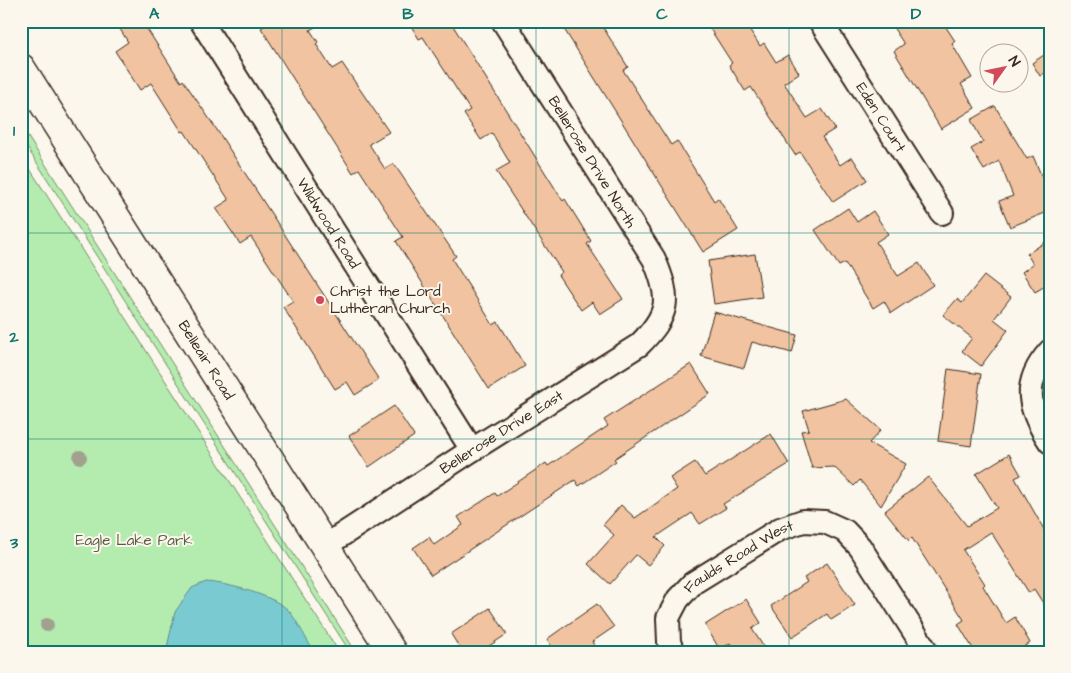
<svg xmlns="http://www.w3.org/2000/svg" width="1071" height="673" font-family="'Architects Daughter',sans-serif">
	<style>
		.green { fill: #b4ecaf; stroke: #788b66 }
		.water { fill: #7acbd1; stroke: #618b89 }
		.building { fill: #f1c3a0; stroke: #3b2a1e }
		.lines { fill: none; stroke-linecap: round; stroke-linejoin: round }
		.minor-casing { stroke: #3b2a1e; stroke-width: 26 }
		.major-casing { stroke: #3b2a1e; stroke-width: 31 }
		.minor { stroke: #fbf7ec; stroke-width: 22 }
		.major { stroke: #fbf7ec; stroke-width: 28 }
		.tree { fill: #a2a18e }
		.grid { fill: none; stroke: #0f766e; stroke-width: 1; stroke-opacity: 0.55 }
		.poi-dot { fill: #d1495b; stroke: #fbf7ec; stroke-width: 2 }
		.labels { text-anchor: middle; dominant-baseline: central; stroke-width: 4; stroke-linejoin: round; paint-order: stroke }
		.street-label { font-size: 15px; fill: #3b2a1e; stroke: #fbf7ec }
		.poi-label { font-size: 15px; fill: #3b2a1e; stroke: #fbf7ec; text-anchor: start }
		.park-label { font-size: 15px; fill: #595a42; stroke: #fbf7ec }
		.neatline { fill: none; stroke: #0f766e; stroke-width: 2 }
		.grid-label { font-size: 16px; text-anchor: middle; font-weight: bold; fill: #0f766e }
	</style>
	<rect width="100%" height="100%" fill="#fbf7ec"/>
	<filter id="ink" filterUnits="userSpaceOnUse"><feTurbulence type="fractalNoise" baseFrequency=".02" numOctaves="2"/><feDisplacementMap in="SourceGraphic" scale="10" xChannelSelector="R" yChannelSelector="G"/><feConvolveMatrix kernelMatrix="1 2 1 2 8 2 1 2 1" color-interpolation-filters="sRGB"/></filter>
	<g filter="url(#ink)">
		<!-- green -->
		<g class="green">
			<path d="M21 126 356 652H350L21 138Z"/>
			<path d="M21 155 339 652H21Z"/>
		</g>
		<!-- water -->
		<path class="water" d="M206 582C226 583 277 596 290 612 299 624 306 639 314 652H166L175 612 192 588Z"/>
		<!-- building -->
		<g class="building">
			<path d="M115 21H142L181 82 183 80 217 130 379 380 355 395 347 382 335 389 283 307 293 301 251 237 240 244 216 208 229 200 184 131 182 132 151 83 140 90 115 51 128 42Z"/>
			<path d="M272 21H325L310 30 318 42 316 44 332 69 342 63 389 132 369 144 385 169 394 164 456 256 452 259 493 325 498 322 525 366 489 389 396 241 403 237 359 169 353 173 261 28Z"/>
			<path d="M408 21H450L563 201 565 199 591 241 587 244 623 299 600 314 592 302 581 310 558 275 562 272 496 171 510 163 492 133 481 140 464 114 470 110 423 37 419 39Z"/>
			<path d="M559 21H599L628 67 623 70 671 145 677 141 714 201 718 198 738 230 703 252Z"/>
			<path d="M705 21H744L760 46 764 43 776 62 788 55 799 73 784 83 807 118 822 109 835 129 822 137 840 165 852 157 867 180 833 202 800 152 795 155 751 87 745 91 729 65 732 63Z"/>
			<path d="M889 21H942L955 41 952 44 972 78 961 84 975 108 941 129 894 51 904 44Z"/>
			<path d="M1050 51V70L1040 76 1032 63Z"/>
			<path d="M995 106 1027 159 1033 156 1044 182 1050 179V211L1010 227 999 201 1013 196 999 161 984 170 971 149 983 142 971 120Z"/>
			<path d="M848 208 857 222 873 211 888 234 876 242 898 276 919 263 933 285 891 313 884 301 873 308 845 263 839 266 815 230Z"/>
			<path d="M1050 239V290L1047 285 1035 292 1022 272 1033 264 1027 254Z"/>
			<path d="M755 254 762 297 714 304 708 261Z"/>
			<path d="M984 276 1011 297 994 319 1008 330 981 366 962 351 972 338 943 315 957 299 962 303Z"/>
			<path d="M714 312 797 335 792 353 752 342 744 368 701 356Z"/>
			<path d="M691 364 710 394 614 459 616 461 579 486 575 480 431 575 413 548 429 537 434 545 463 525 458 517 495 493 497 496 546 463 548 466 608 426 604 420Z"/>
			<path d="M948 369 981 374 971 446 938 441Z"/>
			<path d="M846 399 881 430 869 443 906 464 881 506 860 480 854 486 834 467 812 468 801 431 809 430 803 411Z"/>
			<path d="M394 406 414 436 369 467 349 436Z"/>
			<path d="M771 434 789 464 723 504 726 508 700 524 692 513 656 537 665 546 648 565 636 555 610 584 588 564 614 535 603 525 621 505 635 518 677 489 670 478 695 462 705 476Z"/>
			<path d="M1009 454 1021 475 1015 478 1050 540V614L1034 589 1029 593 991 532 963 550 985 584 983 586 1006 623 1015 617 1030 643 1017 652H975L958 624 964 620 912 538 909 541 885 511 928 477 967 526 997 508 976 474Z"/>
			<path d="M827 563 855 605 831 620 827 614 792 637 771 606 807 582 804 578Z"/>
			<path d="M746 599 761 623 752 629 767 652H736L730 643 720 650 705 625Z"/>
			<path d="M597 604 614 627 592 642 599 652H555L547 639Z"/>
			<path d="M490 608 507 634 480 652H462L451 634Z"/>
		</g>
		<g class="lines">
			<!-- minor casing -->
			<g class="minor-casing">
				<g id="minor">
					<path id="s1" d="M201 21 472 450"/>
					<path id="s2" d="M820 21 942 213"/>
					<path d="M1050 351C1021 383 1028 409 1050 442"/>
					<path id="s3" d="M325 546 472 450 639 345C670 314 671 299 654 259L503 21"/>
					<path id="s4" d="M673 652 669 642 668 618 678 599 693 583 780 529 803 521 825 522 845 531 860 547 927 652"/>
				</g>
			</g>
			<!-- major casing -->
			<g class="major-casing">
				<g id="major">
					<path id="s5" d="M21 68 392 652"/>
				</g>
			</g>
			<!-- minor -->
			<use href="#minor" class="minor"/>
			<!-- major -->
			<use href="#major" class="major"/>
		</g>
		<!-- trees -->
		<g class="tree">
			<circle cx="80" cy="457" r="7"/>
			<circle cx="47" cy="625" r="7"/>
		</g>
	</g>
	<!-- grid -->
	<path class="grid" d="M282 21V652M536 21V652M789 21V652M21 233H1050M21 439H1050"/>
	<!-- markers -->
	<circle class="poi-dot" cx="320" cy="300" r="5"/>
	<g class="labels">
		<!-- street labels -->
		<g class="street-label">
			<text stroke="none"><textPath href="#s2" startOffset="114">Eden Court</textPath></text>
			<text transform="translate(592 162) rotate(58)">Bellerose Drive North</text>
			<text stroke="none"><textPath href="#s1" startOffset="239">Wildwood Road</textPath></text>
			<text stroke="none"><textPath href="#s5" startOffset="346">Belleair Road</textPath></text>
			<text stroke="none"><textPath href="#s3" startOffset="210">Bellerose Drive East</textPath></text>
			<text stroke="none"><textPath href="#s4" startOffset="131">Faulds Road West</textPath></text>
		</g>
		<!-- poi labels -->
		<g class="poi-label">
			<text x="330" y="291">Christ the Lord<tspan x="330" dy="17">Lutheran Church</tspan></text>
		</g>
		<!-- park labels -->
		<g class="park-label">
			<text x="134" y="540">Eagle Lake Park</text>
		</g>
	</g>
	<!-- margin -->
	<rect width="1071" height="673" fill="none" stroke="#fbf7ec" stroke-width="55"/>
	<!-- north arrow -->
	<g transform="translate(1004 68) rotate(57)"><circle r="24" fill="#fbf7ec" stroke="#aea59a"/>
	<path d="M0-4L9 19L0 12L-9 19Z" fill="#d1495b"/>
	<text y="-8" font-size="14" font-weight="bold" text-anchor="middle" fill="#3b2a1e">N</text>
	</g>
	<rect x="28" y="28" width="1016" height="618" class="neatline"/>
	<g class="grid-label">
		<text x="154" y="19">A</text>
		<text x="408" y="19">B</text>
		<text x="662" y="19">C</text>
		<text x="916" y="19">D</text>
		<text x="14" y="136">1</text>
		<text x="14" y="342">2</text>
		<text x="14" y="548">3</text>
	</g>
</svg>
